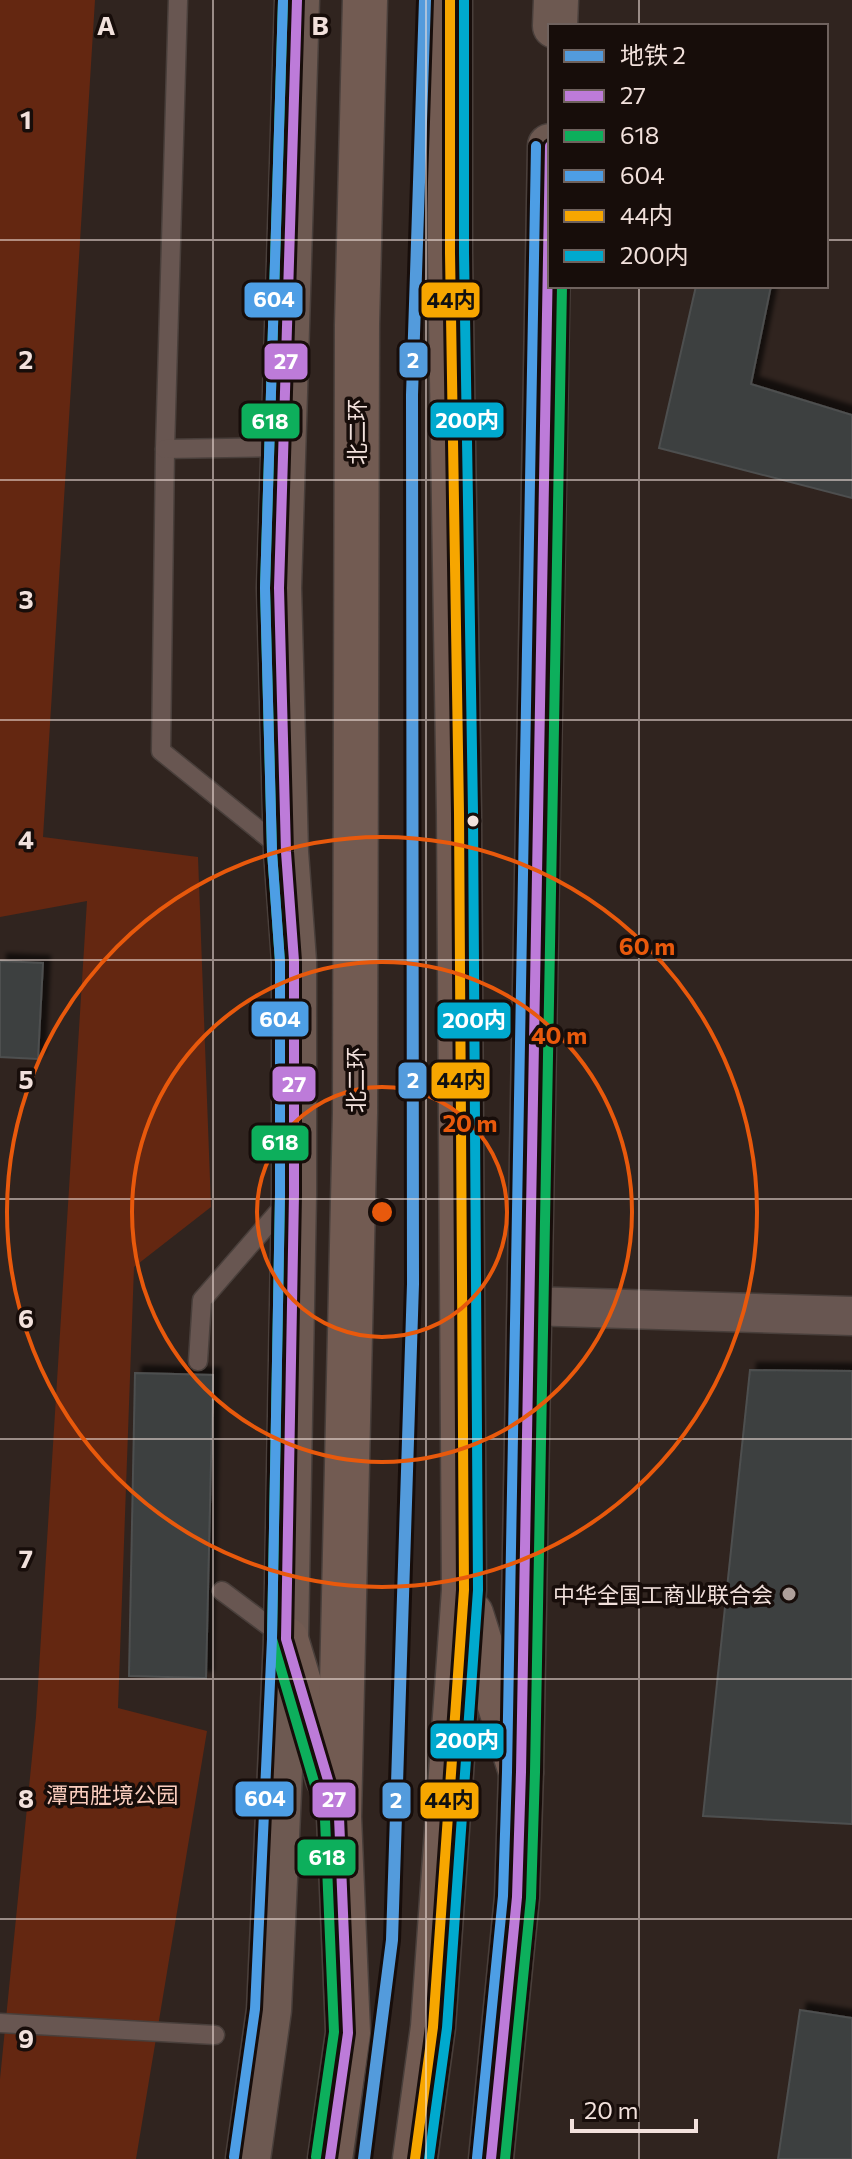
<svg xmlns="http://www.w3.org/2000/svg" width="852" height="2159" font-family="Commissioner,'Noto Sans SC',sans-serif">
	<style>
		.green { fill: #642711 }
		.building { fill: #3c4041; stroke: #4e4f4f; stroke-width: 2; filter: url(#shadow) }
		.lines { fill: none; stroke-linecap: round; stroke-linejoin: round }
		.lane-casing { stroke: #493f3b; stroke-width: 21 }
		.street-casing { stroke: #493f3b; stroke-width: 41 }
		.secondary-casing { stroke: #493f3b; stroke-width: 47 }
		.highway-casing { stroke: #493f3b; stroke-width: 47 }
		.lane { stroke: #685651; stroke-width: 18 }
		.street { stroke: #685651; stroke-width: 38 }
		.secondary { stroke: #6d5951; stroke-width: 44 }
		.highway { stroke: #725b52; stroke-width: 44 }
		.bus-1-casing { stroke: #170d0a; stroke-width: 16 }
		.bus-2-casing { stroke: #170d0a; stroke-width: 16 }
		.bus-3-casing { stroke: #170d0a; stroke-width: 16 }
		.bus-4-casing { stroke: #170d0a; stroke-width: 16 }
		.bus-5-casing { stroke: #170d0a; stroke-width: 16 }
		.bus-1 { stroke: #bd7bd9; stroke-width: 10 }
		.bus-2 { stroke: #0daf5c; stroke-width: 10 }
		.bus-3 { stroke: #4d9ee5; stroke-width: 10 }
		.bus-4 { stroke: #f7a600; stroke-width: 10 }
		.bus-5 { stroke: #00a9ce; stroke-width: 10 }
		.metro-1-casing { stroke: #170d0a; stroke-width: 18 }
		.metro-1 { stroke: #539bdc; stroke-width: 12 }
		.grid { fill: none; stroke: #f2e1dc; stroke-width: 2; stroke-opacity: 0.55 }
		.ring { fill: none; stroke: #e8590c; stroke-width: 4 }
		.bus-dot { fill: #f2e1dc; stroke: #170d0a; stroke-width: 3 }
		.poi-dot { fill: #ae9f9a; stroke: #170d0a; stroke-width: 3 }
		.labels { text-anchor: middle; dominant-baseline: central; stroke-width: 7; stroke-linejoin: round; paint-order: stroke }
		.street-label { font-size: 22px; fill: #f2e1dc; stroke: #170d0a }
		.poi-label { font-size: 22px; fill: #f2e1dc; stroke: #170d0a; text-anchor: end }
		.park-label { font-size: 22px; fill: #facdbe; stroke: #170d0a }
		.grid-label { font-size: 26px; text-anchor: middle; font-weight: bold; fill: #f2e1dc; stroke: #170d0a; stroke-width: 7; stroke-linejoin: round; paint-order: stroke }
		.centre { fill: #e8590c; stroke: #170d0a; stroke-width: 4 }
		.ring-label { font-size: 24px; text-anchor: middle; font-weight: bold; fill: #e8590c; stroke: #170d0a; stroke-width: 7; stroke-linejoin: round; paint-order: stroke }
		.line-badge { stroke: #170d0a; stroke-width: 3 }
		.badge-label { font-size: 22px; text-anchor: middle; font-weight: bold; fill: #fff }
		.pale-badge-label { font-size: 22px; text-anchor: middle; font-weight: bold; fill: #111 }
	</style>
	<defs>
		<filter id="shadow"><feDropShadow dx="7" dy="-7" stdDeviation="2" flood-color="#0009"/></filter>
	</defs>
	<rect width="100%" height="100%" fill="#30241f"/>
	<!-- green -->
	<path class="green" d="M0 0H95L43 837 198 857 211 1207 134 1267 118 1708 207 1731 136 2159H0V2079L36 1717 87 901 0 917Z"/>
	<!-- building -->
	<g class="building">
		<path d="M696 286H771L751 384 852 415V498L659 448Z"/>
		<path d="M0 961 43 963 38 1059 0 1057Z"/>
		<path d="M750 1370 852 1371V1824L703 1816Z"/>
		<path d="M135 1373 213 1375 206 1678 129 1676Z"/>
		<path d="M800 2010 852 2018V2159H778Z"/>
	</g>
	<g class="lines">
		<!-- lane casing -->
		<g class="lane-casing">
			<g id="lane">
				<path d="M178 0 165 449 161 751 281 848"/>
				<path d="M165 449 282 447"/>
				<path d="M198 1361 202 1300 287 1202"/>
				<path d="M222 1591 281 1635"/>
				<path d="M0 2023 215 2035"/>
			</g>
		</g>
		<!-- street casing -->
		<g class="street-casing">
			<path id="street" d="M529 1306 852 1316"/>
		</g>
		<!-- secondary casing -->
		<g class="secondary-casing">
			<g id="secondary">
				<path d="M555 26 556 0"/>
				<path d="M248 2159 269 2010 286 1639 294 1194V961L286 852 279 588 297 0"/>
				<path d="M491 2159 517 1897 521 1772 550 146"/>
			</g>
		</g>
		<!-- highway casing -->
		<g class="highway-casing">
			<g id="highway">
				<path d="M471 1614 521 1772"/>
				<path d="M286 1639 328 1779"/>
				<path d="M330 2159 348 2033 339 1817 355 1113 357 325 365 0"/>
				<path d="M415 2159 433 2027 464 1590 459 813 450 253V0"/>
			</g>
		</g>
		<!-- lane -->
		<use href="#lane" class="lane"/>
		<!-- street -->
		<use href="#street" class="street"/>
		<!-- secondary -->
		<use href="#secondary" class="secondary"/>
		<!-- highway -->
		<use href="#highway" class="highway"/>
		<!-- bus-1 casing -->
		<g class="bus-1-casing">
			<g id="bus-1">
				<path d="M297 0 279 588 286 852 294 961V1194L286 1639 339 1817 348 2033 330 2159"/>
				<path d="M491 2159 517 1897 521 1772 550 146"/>
			</g>
		</g>
		<!-- bus-2 casing -->
		<g class="bus-2-casing">
			<g id="bus-2">
				<path d="M283 0 265 588 272 852 280 962V1194L272 1639 325 1819 334 2032 316 2157"/>
				<path d="M505 2159 531 1898 535 1772 562 286"/>
			</g>
		</g>
		<!-- bus-3 casing -->
		<g class="bus-3-casing">
			<g id="bus-3">
				<path d="M234 2157 255 2009 272 1639 280 1194V962L272 852 265 588 283 0"/>
				<path d="M477 2158 503 1896 507 1772 536 146"/>
			</g>
		</g>
		<!-- bus-4 casing -->
		<g class="bus-4-casing">
			<path id="bus-4" d="M415 2159 433 2027 464 1590 459 813 450 253V0"/>
		</g>
		<!-- bus-5 casing -->
		<g class="bus-5-casing">
			<path id="bus-5" d="M429 2159 447 2028 478 1590 473 813 464 253V0"/>
		</g>
		<!-- bus-1 -->
		<use href="#bus-1" class="bus-1"/>
		<!-- bus-2 -->
		<use href="#bus-2" class="bus-2"/>
		<!-- bus-3 -->
		<use href="#bus-3" class="bus-3"/>
		<!-- bus-4 -->
		<use href="#bus-4" class="bus-4"/>
		<!-- bus-5 -->
		<use href="#bus-5" class="bus-5"/>
		<!-- metro-1 casing -->
		<g class="metro-1-casing">
			<path id="metro-1" d="M364 2159 392 1940 413 1284 412 395 425 0"/>
		</g>
		<!-- metro-1 -->
		<use href="#metro-1" class="metro-1"/>
	</g>
	<!-- grid -->
	<path class="grid" d="M213 0V2159M426 0V2159M639 0V26M0 240H550M826 240H852M639 286V2159M0 480H852M0 720H852M0 960H852M0 1199H852M0 1439H852M0 1679H852M0 1919H852"/>
	<!-- distance rings -->
	<g class="ring">
		<circle cx="382" cy="1212" r="125"/>
		<circle cx="382" cy="1212" r="250"/>
		<circle cx="382" cy="1212" r="375"/>
	</g>
	<!-- markers -->
	<circle class="bus-dot" cx="473" cy="821" r="7"/>
	<circle class="poi-dot" cx="789" cy="1594" r="8"/>
	<g class="labels">
		<!-- street labels -->
		<g class="street-label">
			<text transform="translate(356 432) rotate(-90)">北二环</text>
			<text transform="translate(355 1080) rotate(-90)">北二环</text>
		</g>
		<!-- poi labels -->
		<g class="poi-label">
			<text x="773" y="1594">中华全国工商业联合会</text>
		</g>
		<!-- park labels -->
		<g class="park-label">
			<text x="112" y="1794">潭西胜境公园</text>
		</g>
	</g>
	<g class="grid-label">
		<text x="106" y="35">A</text>
		<text x="320" y="35">B</text>
		<text x="26" y="129">1</text>
		<text x="26" y="369">2</text>
		<text x="26" y="609">3</text>
		<text x="26" y="849">4</text>
		<text x="26" y="1089">5</text>
		<text x="26" y="1328">6</text>
		<text x="26" y="1568">7</text>
		<text x="26" y="1808">8</text>
		<text x="26" y="2048">9</text>
	</g>
	<circle cx="382" cy="1212" r="12" class="centre"/>
	<g class="ring-label">
		<text x="647" y="955">60 m</text>
		<text x="559" y="1044">40 m</text>
		<text x="470" y="1132">20 m</text>
	</g>
	<g class="line-badge">
		<rect x="243" y="281" width="61" height="38" rx="8" fill="#4d9ee5"/>
		<rect x="420" y="281" width="61" height="38" rx="8" fill="#f7a600"/>
		<rect x="398" y="341" width="31" height="38" rx="8" fill="#539bdc"/>
		<rect x="263" y="342" width="46" height="39" rx="8" fill="#bd7bd9"/>
		<rect x="429" y="401" width="76" height="38" rx="8" fill="#00a9ce"/>
		<rect x="240" y="402" width="61" height="38" rx="8" fill="#0daf5c"/>
		<rect x="250" y="1000" width="60" height="38" rx="8" fill="#4d9ee5"/>
		<rect x="436" y="1001" width="76" height="39" rx="8" fill="#00a9ce"/>
		<rect x="397" y="1061" width="31" height="39" rx="8" fill="#539bdc"/>
		<rect x="430" y="1061" width="61" height="39" rx="8" fill="#f7a600"/>
		<rect x="271" y="1065" width="46" height="38" rx="8" fill="#bd7bd9"/>
		<rect x="250" y="1124" width="60" height="38" rx="8" fill="#0daf5c"/>
		<rect x="429" y="1722" width="76" height="38" rx="8" fill="#00a9ce"/>
		<rect x="234" y="1780" width="61" height="38" rx="8" fill="#4d9ee5"/>
		<rect x="311" y="1781" width="46" height="38" rx="8" fill="#bd7bd9"/>
		<rect x="419" y="1781" width="61" height="39" rx="8" fill="#f7a600"/>
		<rect x="381" y="1781" width="31" height="39" rx="8" fill="#539bdc"/>
		<rect x="296" y="1838" width="61" height="39" rx="8" fill="#0daf5c"/>
	</g>
	<g class="badge-label">
		<text x="274" y="307">604</text>
		<text x="413" y="368">2</text>
		<text x="286" y="369">27</text>
		<text x="467" y="428">200内</text>
		<text x="270" y="429">618</text>
		<text x="280" y="1027">604</text>
		<text x="474" y="1028">200内</text>
		<text x="413" y="1088">2</text>
		<text x="294" y="1092">27</text>
		<text x="280" y="1150">618</text>
		<text x="467" y="1748">200内</text>
		<text x="265" y="1806">604</text>
		<text x="334" y="1807">27</text>
		<text x="396" y="1808">2</text>
		<text x="327" y="1865">618</text>
	</g>
	<g class="pale-badge-label">
		<text x="451" y="308">44内</text>
		<text x="461" y="1088">44内</text>
		<text x="449" y="1808">44内</text>
	</g>
	<!-- legend -->
	<rect x="548" y="24" width="280" height="264" fill="#170d0a" stroke="#6f625e" stroke-width="2"/>
	<rect x="564" y="50" width="40" height="12" fill="#539bdc" stroke="#6f625e" stroke-width="2"/>
	<text x="620" y="64" font-size="24" fill="#f2e1dc">地铁 2</text>
	<rect x="564" y="90" width="40" height="12" fill="#bd7bd9" stroke="#6f625e" stroke-width="2"/>
	<text x="620" y="104" font-size="24" fill="#f2e1dc">27</text>
	<rect x="564" y="130" width="40" height="12" fill="#0daf5c" stroke="#6f625e" stroke-width="2"/>
	<text x="620" y="144" font-size="24" fill="#f2e1dc">618</text>
	<rect x="564" y="170" width="40" height="12" fill="#4d9ee5" stroke="#6f625e" stroke-width="2"/>
	<text x="620" y="184" font-size="24" fill="#f2e1dc">604</text>
	<rect x="564" y="210" width="40" height="12" fill="#f7a600" stroke="#6f625e" stroke-width="2"/>
	<text x="620" y="224" font-size="24" fill="#f2e1dc">44内</text>
	<rect x="564" y="250" width="40" height="12" fill="#00a9ce" stroke="#6f625e" stroke-width="2"/>
	<text x="620" y="264" font-size="24" fill="#f2e1dc">200内</text>
	<!-- scale -->
	<path d="M572 2119v12h124v-12" fill="none" stroke="#f2e1dc" stroke-width="4"/>
	<text x="584" y="2119" font-size="24" fill="#f2e1dc" stroke="#170d0a" stroke-width="6" paint-order="stroke">20 m</text>
</svg>
